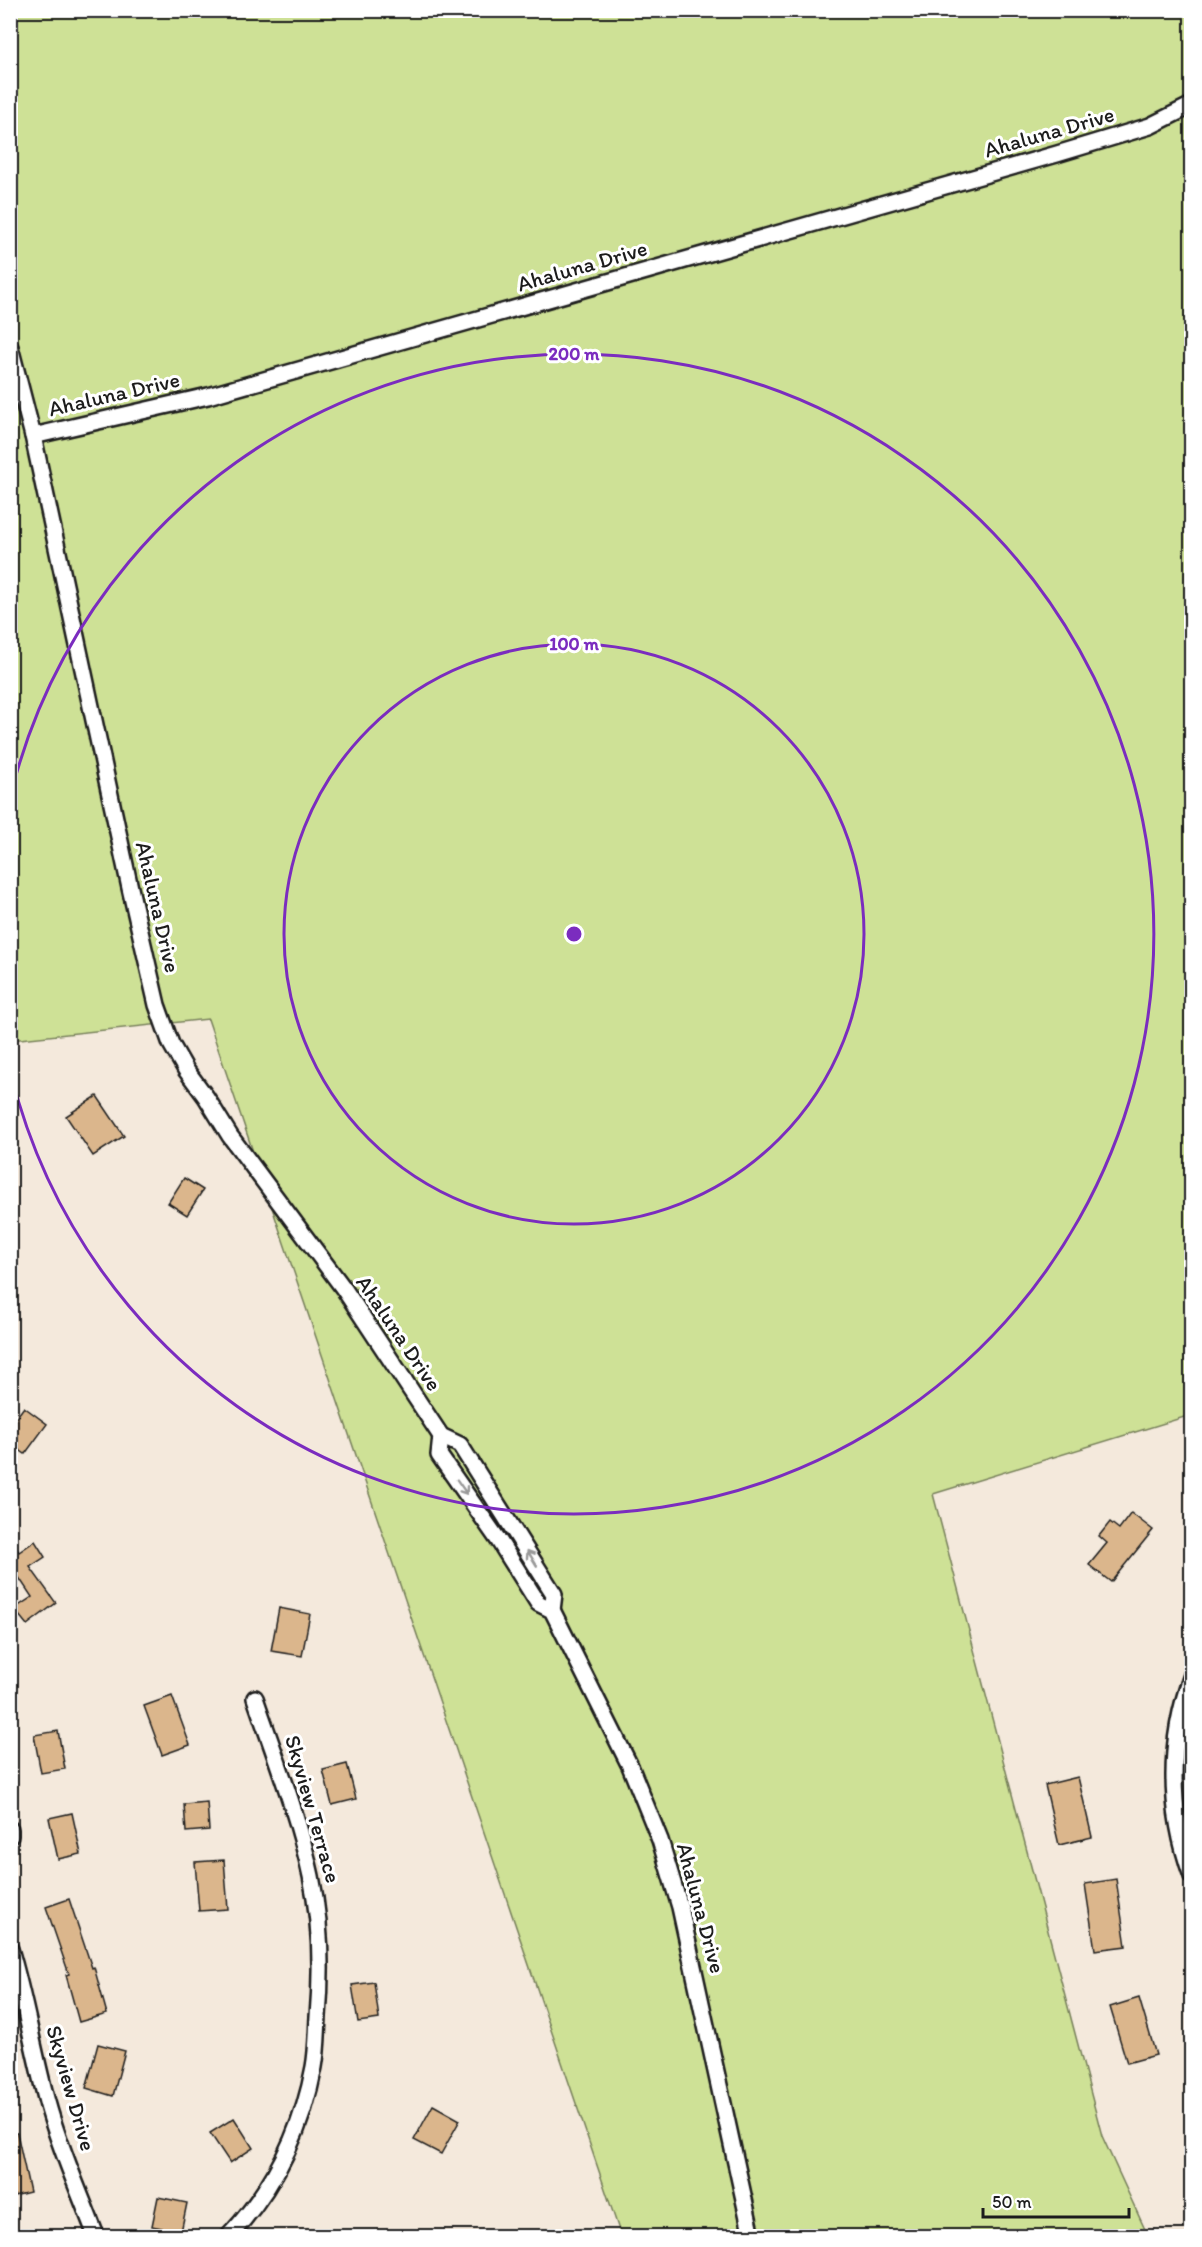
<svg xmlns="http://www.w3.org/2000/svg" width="1202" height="2247" font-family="Itim,sans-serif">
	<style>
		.green { fill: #cee196; stroke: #757e59; stroke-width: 1.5 }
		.building { fill: #dbb68c; stroke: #1c1c1c; stroke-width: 1.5 }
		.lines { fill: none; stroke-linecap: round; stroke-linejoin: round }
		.street-casing { stroke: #1c1c1c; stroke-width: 20 }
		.street { stroke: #fff; stroke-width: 15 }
		.oneway { stroke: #999 }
		.ring { fill: none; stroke: #7b2cbf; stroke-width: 3 }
		.labels { text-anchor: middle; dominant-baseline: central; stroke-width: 6; stroke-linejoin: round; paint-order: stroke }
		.street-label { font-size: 22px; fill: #1c1c1c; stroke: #fff }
		.centre { fill: #7b2cbf; stroke: #fff; stroke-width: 3 }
		.ring-label { font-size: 18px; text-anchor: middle; font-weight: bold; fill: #7b2cbf; stroke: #fff; stroke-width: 6; stroke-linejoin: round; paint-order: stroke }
	</style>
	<rect width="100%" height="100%" fill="#f4e9dc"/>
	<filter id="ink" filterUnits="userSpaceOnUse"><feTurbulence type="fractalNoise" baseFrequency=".0167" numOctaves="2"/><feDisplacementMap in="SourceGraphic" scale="12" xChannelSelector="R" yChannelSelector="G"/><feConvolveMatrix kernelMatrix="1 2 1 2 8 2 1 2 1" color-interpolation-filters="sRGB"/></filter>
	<g filter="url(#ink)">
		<!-- green -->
		<path class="green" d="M10 11H1191V1415L933 1494 1102 2136 1148 2236H621L208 1019 11 1040Z"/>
		<!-- building -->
		<g class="building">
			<path d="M97 1096 124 1136 93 1156 66 1116Z"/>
			<path d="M184 1178 203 1190 187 1215 168 1203Z"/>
			<path d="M24 1407 47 1424 25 1454 10 1443V1426Z"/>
			<path d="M1131 1513 1153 1530 1111 1582 1089 1565 1107 1543 1099 1536 1110 1522 1119 1529Z"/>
			<path d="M10 1540 19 1552 35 1541 45 1557 30 1567 56 1603 27 1625 14 1609 32 1597 10 1564Z"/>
			<path d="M279 1608 310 1614 302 1656 271 1651Z"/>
			<path d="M172 1696 190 1745 162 1755 144 1706Z"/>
			<path d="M58 1731 65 1769 41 1773 34 1735Z"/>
			<path d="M347 1764 356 1799 332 1805 323 1770Z"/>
			<path d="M1078 1777 1092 1837 1059 1845 1045 1785Z"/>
			<path d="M207 1802 209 1830 186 1832 184 1804Z"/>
			<path d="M72 1813 81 1854 58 1859 49 1818Z"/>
			<path d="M224 1860 228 1909 199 1911 195 1862Z"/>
			<path d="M1116 1879 1126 1946 1095 1950 1085 1884Z"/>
			<path d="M69 1899 92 1968 94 1967 107 2014 79 2022 66 1975 69 1974 46 1907Z"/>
			<path d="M374 1982 379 2019 358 2022 352 1985Z"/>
			<path d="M1139 1998 1156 2055 1127 2063 1110 2007Z"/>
			<path d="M98 2044 125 2051 113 2096 86 2088Z"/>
			<path d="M433 2105 460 2120 441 2154 414 2140Z"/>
			<path d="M234 2118 253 2148 230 2163 210 2133Z"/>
			<path d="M10 2133H17L30 2192 10 2197Z"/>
			<path d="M158 2197 187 2203 181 2232 152 2226Z"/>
		</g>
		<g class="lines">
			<!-- street casing -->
			<g class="street-casing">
				<g id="street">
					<path d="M10 347 33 436 130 888 157 1005 171 1044 186 1070 206 1097 230 1136 344 1289 441 1436 460 1445 554 1594 552 1610"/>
					<path d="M33 436 208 396 1057 154 1150 126 1192 105"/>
					<path d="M441 1436 439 1455 499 1541 538 1603 552 1610 630 1766 660 1840 680 1907 752 2236"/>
					<path d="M1192 1675C1168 1740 1168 1810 1192 1876"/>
					<path d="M10 1829V1836"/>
					<path d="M10 1949C25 1999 33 2051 47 2102 59 2147 80 2193 96 2236"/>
					<path d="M229 2236C273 2189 302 2131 314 2067 317 2051 317 2034 318 2017 322 1969 321 1923 311 1876 298 1815 275 1756 255 1698"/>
				</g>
			</g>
			<!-- street -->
			<use href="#street" class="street"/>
		</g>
		<!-- one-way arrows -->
		<defs><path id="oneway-shaft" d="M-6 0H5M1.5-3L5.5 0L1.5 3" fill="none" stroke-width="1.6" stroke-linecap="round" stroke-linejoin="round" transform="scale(1.5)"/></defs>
		<g class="oneway">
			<use href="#oneway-shaft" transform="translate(462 1487) rotate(55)"/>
			<use href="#oneway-shaft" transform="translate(532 1558) rotate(-122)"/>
		</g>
	</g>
	<!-- distance rings -->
	<g class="ring">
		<circle cx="574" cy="934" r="290"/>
		<path d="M11 794A580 580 0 1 1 11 1074"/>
	</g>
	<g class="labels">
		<!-- street labels -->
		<g class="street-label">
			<text transform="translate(1049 132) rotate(-16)">Ahaluna Drive</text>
			<text transform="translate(582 266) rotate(-16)">Ahaluna Drive</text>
			<text transform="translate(114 394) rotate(-13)">Ahaluna Drive</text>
			<text transform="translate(158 907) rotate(77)">Ahaluna Drive</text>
			<text transform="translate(399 1333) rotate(56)">Ahaluna Drive</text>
			<text transform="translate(313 1809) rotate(74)">Skyview Terrace</text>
			<text transform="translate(701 1908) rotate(75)">Ahaluna Drive</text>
			<text transform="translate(71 2088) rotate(74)">Skyview Drive</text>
		</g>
	</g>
	<circle cx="574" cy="934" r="9" class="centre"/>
	<g class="ring-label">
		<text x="574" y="360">200 m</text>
		<text x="574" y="650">100 m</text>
	</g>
	<!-- margin -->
	<rect width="1202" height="2247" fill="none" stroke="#fff" stroke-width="36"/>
	<rect x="18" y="18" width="1166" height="2211" fill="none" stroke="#1c1c1c" stroke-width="2" filter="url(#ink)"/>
	<!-- scale -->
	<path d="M983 2208v9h146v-9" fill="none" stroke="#1c1c1c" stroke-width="3"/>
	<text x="992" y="2208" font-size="18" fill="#1c1c1c" stroke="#ffffff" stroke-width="4.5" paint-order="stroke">50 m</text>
</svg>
